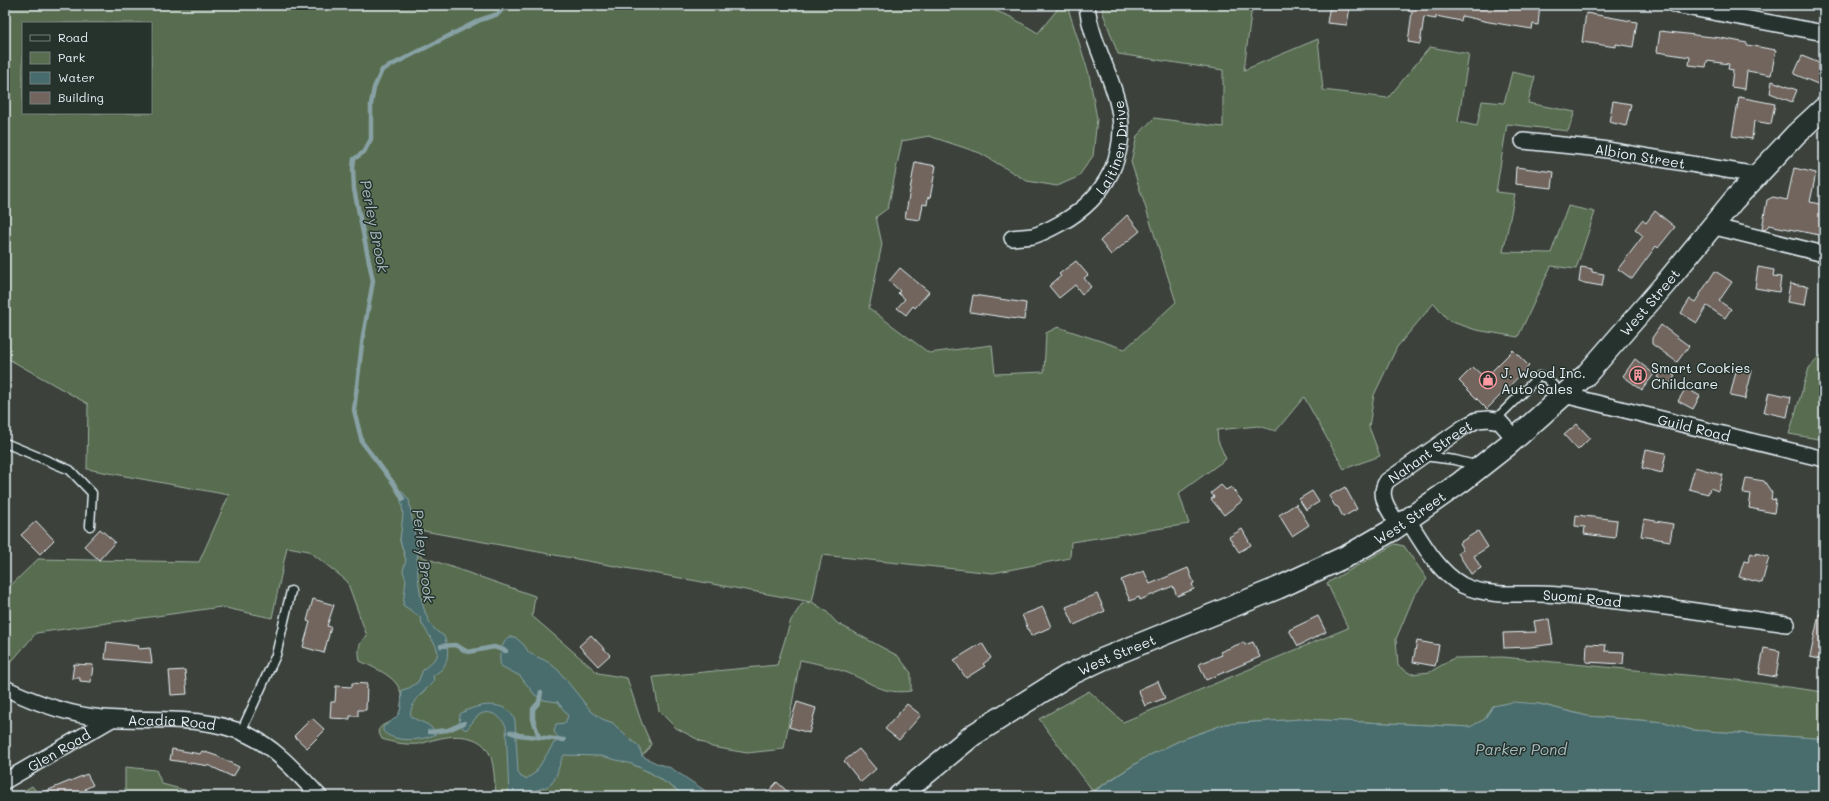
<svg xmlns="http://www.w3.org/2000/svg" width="1829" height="801" font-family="Mali,sans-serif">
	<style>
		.green { fill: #586d50; stroke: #a0afa4; fill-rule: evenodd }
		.water { fill: #486c6d; stroke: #88a1a5 }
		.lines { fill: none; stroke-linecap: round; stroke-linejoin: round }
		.stream { stroke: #88a1a5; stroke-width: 4.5 }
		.building { fill: #71655d; stroke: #e8f1f8 }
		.lane-casing { stroke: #e8f1f8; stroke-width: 11 }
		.street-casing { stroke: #e8f1f8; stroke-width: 18 }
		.secondary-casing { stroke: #e8f1f8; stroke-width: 24 }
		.lane { stroke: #26332d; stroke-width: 8 }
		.street { stroke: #26332d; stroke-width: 15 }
		.secondary { stroke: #26332d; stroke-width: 21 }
		.labels { text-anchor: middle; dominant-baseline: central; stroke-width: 3; stroke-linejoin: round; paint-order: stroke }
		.street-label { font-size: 14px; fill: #e8f1f8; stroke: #26332d }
		.poi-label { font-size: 14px; fill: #e8f1f8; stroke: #26332d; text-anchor: start }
		.water-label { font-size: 15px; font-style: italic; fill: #a8bcc0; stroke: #26332d }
	</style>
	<rect width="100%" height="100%" fill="#3c423b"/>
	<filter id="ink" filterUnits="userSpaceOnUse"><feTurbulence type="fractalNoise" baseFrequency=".025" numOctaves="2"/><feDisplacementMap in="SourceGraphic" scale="8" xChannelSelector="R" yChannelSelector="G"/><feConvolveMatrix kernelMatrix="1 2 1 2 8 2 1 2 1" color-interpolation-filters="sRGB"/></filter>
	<g filter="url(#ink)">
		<!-- green -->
		<g class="green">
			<path d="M5 5H981L1011 17 1038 33 1061 5H1067L1089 74 1097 119 1093 156 1078 177 1057 186 1027 181 980 153 929 136 902 141 888 208 876 217 882 244 869 308 929 353 992 345 995 374 1044 372 1046 333 1058 327 1125 349 1176 302 1131 162 1137 136 1154 118 1223 127V70L1118 54 1103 13 1102 5 1252 6 1244 70 1318 39 1323 90 1388 98 1430 47 1469 54 1458 122 1477 126 1482 101 1504 103 1512 72 1535 77 1528 103 1575 112 1568 131 1507 124 1496 192 1515 194 1503 252 1551 253 1568 206 1595 212 1576 269 1551 266 1518 337 1476 330 1449 321 1434 303 1397 347 1374 395 1369 427 1380 456 1344 469 1304 397 1276 431 1258 426 1217 430 1218 441 1226 459 1179 493 1189 524 1071 542 1070 558 993 573 822 555 812 602 826 611 837 623 898 656 911 673V691C882 695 873 683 848 673 832 667 816 663 800 660L784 749 747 753 712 747 676 728 659 711 653 677 777 665 791 620 802 604 811 602 402 527 400 540 406 560 417 565V555L535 596 532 616 598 673 627 678 641 721 651 744 647 751 632 764 651 773 686 796H497C493 782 496 760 486 748 475 734 452 735 437 739 431 740 425 743 419 744 407 745 393 743 382 739L378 731C382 722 390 724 396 719 399 715 401 710 401 705 406 679 378 670 360 661 358 650 358 642 367 636L347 581 309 551 287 547 272 618 221 607 36 633 6 668 5 667V591L38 559 199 562 229 495 87 469 88 404 5 357ZM23 23H151V113H23Z"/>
			<path d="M1824 352V440L1789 434 1809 368Z"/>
			<path d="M1395 544 1404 546 1427 579 1414 596 1396 639 1398 666 1411 674 1430 672 1454 658 1503 657 1737 680 1824 692V741L1814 738 1692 730 1664 722 1587 716 1539 704 1493 706 1485 719 1471 727 1301 719 1225 724 1181 740 1146 757 1093 791 1039 719 1089 691 1123 722 1348 628 1327 583Z"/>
			<path d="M125 767 156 770 162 784 199 794 201 796H125Z"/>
			<path d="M32 786 40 796H15Z"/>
		</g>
		<!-- water -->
		<g class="water">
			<path d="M401 490 409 500 415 536C420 543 417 554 417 563 418 583 422 627 443 635 449 645 450 661 441 670 439 672 436 673 433 676L434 681C425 691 408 703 411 717 421 723 430 722 436 734 423 741 393 743 383 731V727C402 714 401 714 402 690L409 688 418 682 423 670 436 658 438 653 436 646 422 624 420 617 403 605 406 580 403 571 406 560 400 540 403 515 402 505 399 494Z"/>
			<path d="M508 637H515L524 645 529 653 548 662 558 670 591 711 602 719 613 723 629 739 639 746 642 756 656 763 671 768 713 796H686L651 773 632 764 601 756 564 755C558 764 559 775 551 784 544 790 536 787 530 796H509L506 726C501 717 490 708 479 715 474 719 470 726 466 730 459 726 459 721 460 714 475 704 508 698 515 721L518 772 521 777 526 779 535 773 554 743 558 741 559 738 554 732 556 724 565 723 568 716 558 702 544 700 535 695 520 676 501 666C498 655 501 646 508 637Z"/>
			<path d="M1513 702 1539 704 1587 716 1664 722 1692 730 1814 738 1824 741V796H1087L1146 757 1181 740 1225 724 1301 719 1470 727 1485 719 1493 706Z"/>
		</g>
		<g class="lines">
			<!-- stream -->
			<g class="stream">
				<path d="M403 499 394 484 362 442 354 410 363 336 373 281 354 189 353 169 354 159 364 152 371 139V104L374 88 382 70 480 20 498 14 506 5"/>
				<path d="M441 646 455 645 468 652 494 647 506 651"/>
				<path d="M429 732 448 730 464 723"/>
				<path d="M510 732 519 735 564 740"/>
				<path d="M539 737 533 719V709L539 702 541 692"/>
			</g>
		</g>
		<!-- building -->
		<g class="building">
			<path d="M1330 5 1350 7 1347 25 1327 23Z"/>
			<path d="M1409 5H1540L1538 25 1533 24 1532 29 1489 22 1462 16 1461 21 1436 16V19L1424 17 1420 44 1408 42 1412 12 1408 11Z"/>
			<path d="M1586 13 1637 22 1633 47 1616 44V47L1582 42Z"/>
			<path d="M1660 31 1721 38 1747 43V45L1776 50 1771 75 1747 71 1745 89 1731 87 1733 70 1728 69 1729 64 1707 61 1706 67 1689 65 1690 57 1657 52Z"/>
			<path d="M1802 56 1824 65V75L1820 85 1794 74Z"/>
			<path d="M1772 81 1797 90 1792 102 1770 93Z"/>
			<path d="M1739 97 1775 104 1771 124 1754 121 1752 139 1732 136Z"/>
			<path d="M1613 101 1631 104 1626 126 1609 122Z"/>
			<path d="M915 162 936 166 930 198 928 197 927 205 923 204 920 220 905 218Z"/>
			<path d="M1516 167 1554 172 1552 188 1515 184Z"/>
			<path d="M1794 168 1816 173 1810 202 1824 205V236L1769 225 1765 230 1762 229 1767 200 1773 197 1787 200Z"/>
			<path d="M1655 211 1675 227 1658 248 1656 246 1632 279 1618 269 1643 236 1635 229 1642 220 1646 223Z"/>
			<path d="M1127 215 1140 231 1111 255 1100 241Z"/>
			<path d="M1076 261 1088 275 1084 278 1091 287 1082 294 1075 285 1059 298 1049 286 1061 276 1059 274Z"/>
			<path d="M1581 267 1592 269V272L1604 274 1602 286 1579 282Z"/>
			<path d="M1758 267 1774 270 1773 276 1781 277 1779 292 1755 288Z"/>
			<path d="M900 268 929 292 915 308 913 306 906 315 897 308 905 299 898 293 900 291 889 281Z"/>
			<path d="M1715 271 1732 282 1719 301 1731 309 1725 318 1707 306 1697 323 1681 313 1690 299 1695 302Z"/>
			<path d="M1790 284 1808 286 1805 305 1787 302Z"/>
			<path d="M973 295 1026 303 1024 320 970 312Z"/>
			<path d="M1661 325 1689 346 1677 362 1652 344V338Z"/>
			<path d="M1513 350 1529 366 1487 409 1459 381 1473 367 1485 378Z"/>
			<path d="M1635 359 1654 374 1642 390 1623 376Z"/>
			<path d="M1737 367 1752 371 1745 399 1730 396Z"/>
			<path d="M1663 368 1675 376 1669 385 1657 377Z"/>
			<path d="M1686 388 1700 396 1693 409 1678 401Z"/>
			<path d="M1769 392 1791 397 1787 417 1764 412Z"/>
			<path d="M1577 424 1590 438 1578 450 1564 435Z"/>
			<path d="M1646 449 1666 453 1662 473 1642 468Z"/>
			<path d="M1695 467 1723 475 1718 491 1710 488 1708 494 1689 489Z"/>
			<path d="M1746 478 1764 481 1772 493 1771 499 1776 500 1774 513 1749 508 1751 494 1743 493Z"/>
			<path d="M1221 485 1226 490 1231 487 1242 501 1224 515 1211 499 1214 497 1211 493Z"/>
			<path d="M1345 487 1357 509 1343 517 1338 507 1335 506 1329 496Z"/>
			<path d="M1312 491 1319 502 1306 510 1299 499Z"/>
			<path d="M1296 504 1309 525 1292 536 1279 515Z"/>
			<path d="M1576 515 1617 520 1615 538 1584 534 1585 527 1575 526Z"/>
			<path d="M1644 519 1673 524 1670 541 1641 536Z"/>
			<path d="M36 521 54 540 40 554 21 535Z"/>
			<path d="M100 529 115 542 99 560 84 546Z"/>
			<path d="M1242 529 1251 545 1239 552 1229 537Z"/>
			<path d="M1478 531 1488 547 1474 556 1481 568 1471 574 1458 553 1463 550 1459 543Z"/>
			<path d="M1751 553 1756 555V553L1769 557 1762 583 1739 577 1744 561 1748 562Z"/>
			<path d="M1188 568 1194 583 1192 584 1194 589 1177 596 1173 586 1140 600 1139 597 1130 601 1121 580 1144 571 1150 584Z"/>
			<path d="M1097 594 1105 611 1074 625 1066 607Z"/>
			<path d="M313 599 334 605 327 626 331 627 324 653 303 647 310 622 307 621Z"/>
			<path d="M1043 607 1051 627 1031 636 1022 615Z"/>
			<path d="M1819 614 1824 615V660L1810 657Z"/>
			<path d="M1318 616 1326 632 1298 646 1289 630Z"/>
			<path d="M1549 619 1553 644 1530 647 1504 648 1503 633 1536 632 1534 621Z"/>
			<path d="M591 635 610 655 598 666 579 646Z"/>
			<path d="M1417 641 1439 645 1435 666 1413 662Z"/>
			<path d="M107 642 139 646 138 649 150 648 152 663 105 659Z"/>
			<path d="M1244 642 1245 645 1253 642 1260 657 1206 680 1199 664 1222 655 1220 652Z"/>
			<path d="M982 643 991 658 983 664 985 666 966 678 954 660Z"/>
			<path d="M1587 644 1606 645 1605 651 1624 652 1623 664 1586 662Z"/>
			<path d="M1764 648 1780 651 1776 677 1759 674Z"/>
			<path d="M74 664 93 665 91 682 80 681V678H72Z"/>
			<path d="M185 670 187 694 171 695 169 671Z"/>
			<path d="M1158 681 1165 698 1145 706 1138 690Z"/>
			<path d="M352 683 367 684 366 710H358V716H350V719L330 718 331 702H335L336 686 352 687Z"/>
			<path d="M797 702 816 708 809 733 789 727Z"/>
			<path d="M907 704 921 715 899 740 885 729Z"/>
			<path d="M312 718 325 730 307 748 294 736Z"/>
			<path d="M172 749 200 754 202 751 217 756 239 767 233 777 210 766 170 760Z"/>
			<path d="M859 749 876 769 861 782 844 761Z"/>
			<path d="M87 774 93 785 85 789 89 796H34Z"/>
			<path d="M777 782 792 796H764Z"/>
		</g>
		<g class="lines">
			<!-- lane casing -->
			<g class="lane-casing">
				<g id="lane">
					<path d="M1495 420 1539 376 1546 378 1563 395"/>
					<path d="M5 443 70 470 92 493 90 526"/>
					<path d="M1424 456 1455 460 1479 466"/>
					<path d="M241 732 276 655 291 591"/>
				</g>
			</g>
			<!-- street casing -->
			<g class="street-casing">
				<g id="street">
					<path d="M1675 5 1824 33"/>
					<path id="s1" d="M1523 141 1601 149 1757 175"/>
					<path d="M1711 226 1824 254"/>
					<path id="s2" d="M1012 238C1019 237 1026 237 1033 236 1043 233 1052 228 1061 223 1106 198 1131 152 1117 101 1109 69 1090 38 1087 5"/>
					<path id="s3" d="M1564 395 1824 459"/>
					<path id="s4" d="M1408 520C1422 542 1438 572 1462 585 1485 596 1512 594 1537 594 1554 594 1571 596 1588 598 1655 604 1721 615 1787 624"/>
					<path id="s5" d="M1399 526C1391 513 1376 496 1387 481L1464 427 1477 420 1489 419 1495 420 1500 422 1515 439"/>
					<path id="s6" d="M5 688C36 703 69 715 103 718 152 722 203 714 248 735 276 748 298 774 319 796"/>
					<path id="s7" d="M5 781 112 719"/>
				</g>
			</g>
			<!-- secondary casing -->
			<g class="secondary-casing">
				<g id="secondary">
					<path id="s8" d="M899 796 973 735 1067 676 1103 659 1278 588 1349 555 1394 529 1461 482 1508 445 1586 375 1665 284 1733 201 1796 134 1824 108"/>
				</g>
			</g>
			<!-- lane -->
			<use href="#lane" class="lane"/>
			<!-- street -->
			<use href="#street" class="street"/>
			<!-- secondary -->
			<use href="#secondary" class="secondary"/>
		</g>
	</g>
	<!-- icons -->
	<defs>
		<g id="building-ring" transform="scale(0.9)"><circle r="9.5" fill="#26332d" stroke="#ff9aa2" stroke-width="1.5"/><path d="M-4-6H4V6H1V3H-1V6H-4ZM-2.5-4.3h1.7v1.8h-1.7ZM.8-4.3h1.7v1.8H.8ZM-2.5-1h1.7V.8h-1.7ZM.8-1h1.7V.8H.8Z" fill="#ff9aa2"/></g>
		<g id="shop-ring" transform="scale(0.9)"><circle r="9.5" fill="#26332d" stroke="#ff9aa2" stroke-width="1.5"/><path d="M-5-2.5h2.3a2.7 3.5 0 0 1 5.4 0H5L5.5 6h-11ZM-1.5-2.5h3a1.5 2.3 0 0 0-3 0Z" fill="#ff9aa2"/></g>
	</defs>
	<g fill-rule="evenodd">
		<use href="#building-ring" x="1638" y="375"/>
		<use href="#shop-ring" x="1488" y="380"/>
	</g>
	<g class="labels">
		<!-- street labels -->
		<g class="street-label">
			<text stroke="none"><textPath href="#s2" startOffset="149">Laitinen Drive</textPath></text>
			<text stroke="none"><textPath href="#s1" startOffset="118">Albion Street</textPath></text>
			<text stroke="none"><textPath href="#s8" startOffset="909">West Street</textPath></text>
			<text stroke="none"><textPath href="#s3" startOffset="134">Guild Road</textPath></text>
			<text stroke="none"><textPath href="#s5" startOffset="102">Nahant Street</textPath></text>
			<text stroke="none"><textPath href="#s8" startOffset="585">West Street</textPath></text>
			<text stroke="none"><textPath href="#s4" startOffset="207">Suomi Road</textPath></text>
			<text stroke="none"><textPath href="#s8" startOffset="261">West Street</textPath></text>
			<text stroke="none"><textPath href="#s6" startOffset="172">Acadia Road</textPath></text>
			<text stroke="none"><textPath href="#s7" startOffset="62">Glen Road</textPath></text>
		</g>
		<!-- poi labels -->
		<g class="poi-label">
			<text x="1651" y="367">Smart Cookies<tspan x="1651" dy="16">Childcare</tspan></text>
			<text x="1501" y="372">J. Wood Inc.<tspan x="1501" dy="16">Auto Sales</tspan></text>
		</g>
		<!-- water labels -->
		<g class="water-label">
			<text transform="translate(375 226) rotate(79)">Perley Brook</text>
			<text transform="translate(424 556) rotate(83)">Perley Brook</text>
			<text x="1521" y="749">Parker Pond</text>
		</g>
	</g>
	<!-- margin -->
	<rect width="1829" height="801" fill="none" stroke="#26332d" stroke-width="20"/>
	<rect x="10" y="10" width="1809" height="781" fill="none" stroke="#e8f1f8" stroke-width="1.5" filter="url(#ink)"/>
	<!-- legend -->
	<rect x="22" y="22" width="130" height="92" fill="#26332d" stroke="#747f7e"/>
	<rect x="30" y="35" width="20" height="6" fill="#26332d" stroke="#747f7e"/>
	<text x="58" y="42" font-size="12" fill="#e8f1f8">Road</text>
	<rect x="30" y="52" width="20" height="12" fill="#586d50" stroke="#747f7e"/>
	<text x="58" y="62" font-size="12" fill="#e8f1f8">Park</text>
	<rect x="30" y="72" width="20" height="12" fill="#486c6d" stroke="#747f7e"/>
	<text x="58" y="82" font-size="12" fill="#e8f1f8">Water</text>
	<rect x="30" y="92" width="20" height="12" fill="#71655d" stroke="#747f7e"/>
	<text x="58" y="102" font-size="12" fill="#e8f1f8">Building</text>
</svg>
